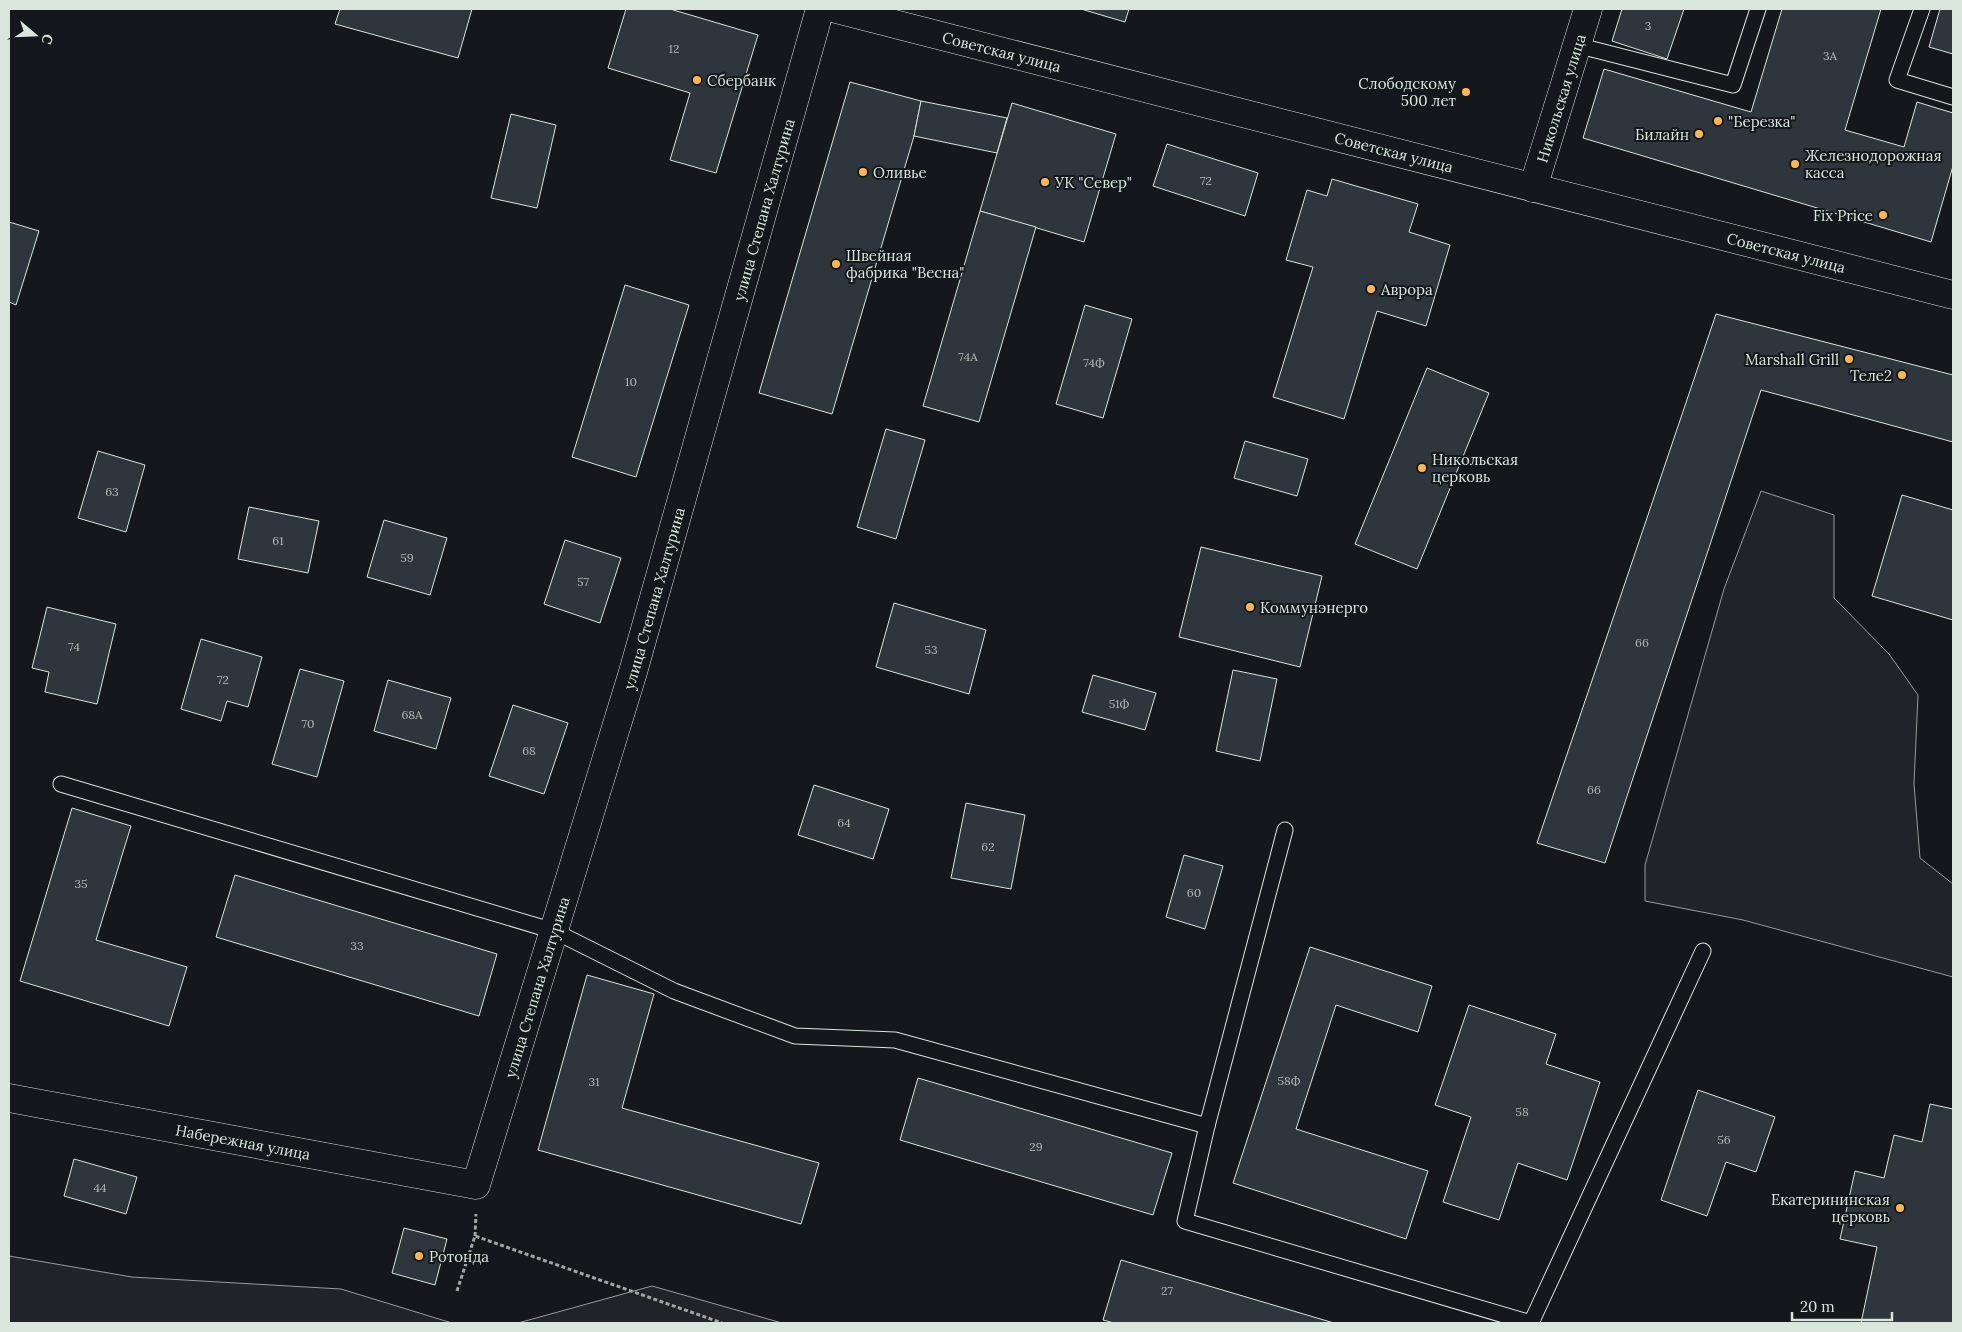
<svg xmlns="http://www.w3.org/2000/svg" width="1962" height="1332" font-family="Lora,serif">
	<style>
		.green { fill: #202428; stroke: #939e99 }
		.building { fill: #2c363c; stroke: #d8e6dc }
		.lines { fill: none; stroke-linecap: round; stroke-linejoin: round }
		.service-casing { stroke: #d8e6dc; stroke-width: 17 }
		.minor-casing { stroke: #d8e6dc; stroke-width: 29 }
		.secondary-casing { stroke: #d8e6dc; stroke-width: 29 }
		.path { stroke: #9da8a2; stroke-width: 3; stroke-dasharray: 4 2.5; stroke-linecap: butt }
		.service { stroke: #14181c; stroke-width: 15 }
		.minor { stroke: #14181c; stroke-width: 28 }
		.secondary { stroke: #14181c; stroke-width: 28 }
		.poi-dot { fill: #ffb74d; stroke: #14181c; stroke-width: 2 }
		.labels { text-anchor: middle; dominant-baseline: central; stroke-width: 4; stroke-linejoin: round; paint-order: stroke }
		.number-label { font-size: 12px; fill: #adbab4 }
		.street-label { font-size: 15px; fill: #d8e6dc; stroke: #14181c }
		.poi-label { font-size: 15px; fill: #d8e6dc; stroke: #14181c; text-anchor: start }
	</style>
	<rect width="100%" height="100%" fill="#14181c"/>
	<!-- green -->
	<g class="green">
		<path d="M1761 491 1834 515V598L1889 654 1918 695 1914 784 1920 858 1953 884V977L1743 920 1645 901V865L1724 589Z"/>
		<path d="M9 1256 132 1277 341 1289 452 1323H9Z"/>
		<path d="M652 1286 782 1323H518Z"/>
	</g>
	<!-- building -->
	<g class="building">
		<path d="M340 9H472L458 58 335 24Z"/>
		<path d="M626 9H670L758 35 716 173 670 160 690 93 608 68Z"/>
		<path d="M1081 9H1129L1125 22Z"/>
		<path d="M1622 9H1684L1667 59 1612 41Z"/>
		<path d="M1782 9H1881L1845 130 1904 147 1917 102 1953 113V166L1931 242 1583 138 1604 69 1751 112Z"/>
		<path d="M1940 9H1953V54L1929 47Z"/>
		<path d="M850 82 921 101 914 136 832 414 759 393Z"/>
		<path d="M921 101 1007 118 997 153 914 136Z"/>
		<path d="M1012 103 1116 134 1084 242 980 211Z"/>
		<path d="M511 114 556 125 537 208 491 198Z"/>
		<path d="M1167 144 1258 173 1245 216 1153 186Z"/>
		<path d="M1332 179 1418 204 1409 232 1450 245 1426 326 1377 311 1344 419 1273 397 1313 267 1286 260 1307 190 1327 196Z"/>
		<path d="M980 211 1036 227 979 422 923 406Z"/>
		<path d="M9 222 39 231 16 305 9 302Z"/>
		<path d="M625 285 689 305 636 477 572 457Z"/>
		<path d="M1085 305 1132 319 1103 418 1056 404Z"/>
		<path d="M1716 314 1953 375V442L1761 390 1605 863 1537 843Z"/>
		<path d="M1427 368 1489 393 1417 569 1355 544Z"/>
		<path d="M886 429 925 440 896 539 857 527Z"/>
		<path d="M1245 441 1308 459 1297 496 1234 478Z"/>
		<path d="M98 451 145 465 126 532 78 518Z"/>
		<path d="M1902 495 1953 510V620L1872 596Z"/>
		<path d="M249 507 319 521 308 573 238 559Z"/>
		<path d="M384 520 447 538 430 595 367 577Z"/>
		<path d="M565 540 621 558 600 623 544 604Z"/>
		<path d="M1201 547 1322 576 1300 667 1179 637Z"/>
		<path d="M894 603 986 630 969 694 876 667Z"/>
		<path d="M47 607 116 624 97 704 45 692 49 672 32 668Z"/>
		<path d="M201 639 262 657 248 707 227 701 221 721 181 709Z"/>
		<path d="M300 669 344 681 317 777 272 764Z"/>
		<path d="M1233 670 1277 679 1260 761 1216 751Z"/>
		<path d="M1093 675 1156 693 1145 730 1082 712Z"/>
		<path d="M388 680 451 698 436 749 374 731Z"/>
		<path d="M513 705 568 723 544 794 489 776Z"/>
		<path d="M814 785 889 809 873 859 798 835Z"/>
		<path d="M966 803 1025 815 1011 889 951 878Z"/>
		<path d="M72 808 131 826 96 940 187 967 169 1026 20 981Z"/>
		<path d="M1184 855 1223 866 1205 929 1166 917Z"/>
		<path d="M235 875 497 954 479 1016 216 937Z"/>
		<path d="M1310 947 1432 986 1418 1032 1336 1005 1296 1129 1428 1171 1406 1239 1233 1183Z"/>
		<path d="M587 975 654 994 622 1108 819 1163 801 1224 538 1150Z"/>
		<path d="M1469 1005 1556 1034 1546 1064 1600 1082 1567 1180 1518 1163 1499 1220 1443 1202 1471 1117 1435 1105Z"/>
		<path d="M918 1078 1172 1153 1153 1215 900 1140Z"/>
		<path d="M1698 1090 1775 1117 1756 1172 1726 1162 1707 1216 1661 1200Z"/>
		<path d="M1930 1104 1953 1109V1323H1861L1877 1247 1840 1239 1855 1171 1884 1178 1894 1135 1922 1142Z"/>
		<path d="M74 1159 137 1177 126 1214 64 1196Z"/>
		<path d="M404 1228 447 1239 435 1285 392 1273Z"/>
		<path d="M1121 1260 1334 1323H1114L1103 1320Z"/>
	</g>
	<g class="lines">
		<!-- service casing -->
		<g class="service-casing">
			<g id="service">
				<path d="M1922 9 1897 80 1953 97"/>
				<path d="M1576 45 1733 85 1758 9"/>
				<path d="M61 784 554 931 674 991 795 1036 895 1040 1207 1126"/>
				<path d="M1285 830 1207 1126 1185 1221 1531 1323"/>
				<path d="M1531 1323 1703 951"/>
			</g>
		</g>
		<!-- minor casing -->
		<g class="minor-casing">
			<g id="minor">
				<path id="s1" d="M1533 188 1588 9"/>
				<path id="s2" d="M9 1098 476 1185 633 672 820 9"/>
			</g>
		</g>
		<!-- secondary casing -->
		<g class="secondary-casing">
			<g id="secondary">
				<path id="s3" d="M836 9 1953 295"/>
			</g>
		</g>
		<!-- path -->
		<g class="path">
			<path d="M475 1236 476 1214"/>
			<path d="M457 1291 475 1236 722 1323"/>
		</g>
		<!-- service -->
		<use href="#service" class="service"/>
		<!-- minor -->
		<use href="#minor" class="minor"/>
		<!-- secondary -->
		<use href="#secondary" class="secondary"/>
	</g>
	<!-- markers -->
	<g class="poi-dot">
		<circle cx="697" cy="80" r="5"/>
		<circle cx="1466" cy="92" r="5"/>
		<circle cx="1718" cy="121" r="5"/>
		<circle cx="1699" cy="134" r="5"/>
		<circle cx="1795" cy="164" r="5"/>
		<circle cx="863" cy="172" r="5"/>
		<circle cx="1045" cy="182" r="5"/>
		<circle cx="1883" cy="215" r="5"/>
		<circle cx="836" cy="264" r="5"/>
		<circle cx="1371" cy="289" r="5"/>
		<circle cx="1849" cy="359" r="5"/>
		<circle cx="1902" cy="375" r="5"/>
		<circle cx="1422" cy="468" r="5"/>
		<circle cx="1250" cy="607" r="5"/>
		<circle cx="1900" cy="1208" r="5"/>
		<circle cx="419" cy="1256" r="5"/>
	</g>
	<g class="labels">
		<!-- number labels -->
		<g class="number-label">
			<text x="1648" y="25">3</text>
			<text x="674" y="48">12</text>
			<text x="1830" y="55">3А</text>
			<text x="1206" y="180">72</text>
			<text x="968" y="356">74А</text>
			<text x="1094" y="362">74Ф</text>
			<text x="631" y="381">10</text>
			<text x="112" y="491">63</text>
			<text x="278" y="540">61</text>
			<text x="407" y="557">59</text>
			<text x="583" y="581">57</text>
			<text x="1642" y="642">66</text>
			<text x="74" y="646">74</text>
			<text x="931" y="649">53</text>
			<text x="223" y="679">72</text>
			<text x="1119" y="703">51Ф</text>
			<text x="412" y="714">68А</text>
			<text x="308" y="723">70</text>
			<text x="529" y="750">68</text>
			<text x="1594" y="789">66</text>
			<text x="844" y="822">64</text>
			<text x="988" y="846">62</text>
			<text x="81" y="883">35</text>
			<text x="1194" y="892">60</text>
			<text x="357" y="945">33</text>
			<text x="1289" y="1080">58Ф</text>
			<text x="594" y="1081">31</text>
			<text x="1522" y="1111">58</text>
			<text x="1724" y="1139">56</text>
			<text x="1036" y="1146">29</text>
			<text x="100" y="1187">44</text>
			<text x="1167" y="1290">27</text>
		</g>
		<!-- street labels -->
		<g class="street-label">
			<text stroke="none"><textPath href="#s3" startOffset="171">Советская улица</textPath></text>
			<text stroke="none"><textPath href="#s1" startOffset="94">Никольская улица</textPath></text>
			<text stroke="none"><textPath href="#s3" startOffset="576">Советская улица</textPath></text>
			<text stroke="none"><textPath href="#s2" startOffset="1492">улица Степана Халтурина</textPath></text>
			<text stroke="none"><textPath href="#s3" startOffset="981">Советская улица</textPath></text>
			<text stroke="none"><textPath href="#s2" startOffset="1088">улица Степана Халтурина</textPath></text>
			<text stroke="none"><textPath href="#s2" startOffset="682">улица Степана Халтурина</textPath></text>
			<text stroke="none"><textPath href="#s2" startOffset="238">Набережная улица</textPath></text>
		</g>
		<!-- poi labels -->
		<g class="poi-label">
			<text x="707" y="80">Сбербанк</text>
			<text x="1456" y="83" text-anchor="end">Слободскому<tspan x="1456" dy="17">500 лет</tspan></text>
			<text x="1728" y="121">"Березка"</text>
			<text x="1689" y="134" text-anchor="end">Билайн</text>
			<text x="1805" y="155">Железнодорожная<tspan x="1805" dy="17">касса</tspan></text>
			<text x="873" y="172">Оливье</text>
			<text x="1055" y="182">УК "Север"</text>
			<text x="1873" y="215" text-anchor="end">Fix Price</text>
			<text x="846" y="255">Швейная<tspan x="846" dy="17">фабрика "Весна"</tspan></text>
			<text x="1381" y="289">Аврора</text>
			<text x="1839" y="359" text-anchor="end">Marshall Grill</text>
			<text x="1892" y="375" text-anchor="end">Теле2</text>
			<text x="1432" y="459">Никольская<tspan x="1432" dy="17">церковь</tspan></text>
			<text x="1260" y="607">Коммунэнерго</text>
			<text x="1890" y="1199" text-anchor="end">Екатерининская<tspan x="1890" dy="17">церковь</tspan></text>
			<text x="429" y="1256">Ротонда</text>
		</g>
	</g>
	<!-- border -->
	<rect width="1962" height="1332" fill="none" stroke="#d8e6dc" stroke-width="20"/>
	<!-- north arrow -->
	<g transform="translate(35 35) rotate(109)" stroke="#14181c" stroke-width="4" paint-order="stroke">
	<path d="M0-4L9 19L0 12L-9 19Z" fill="#d8e6dc"/>
	<text y="-8" font-size="14" font-weight="bold" text-anchor="middle" fill="#d8e6dc">С</text>
	</g>
	<!-- scale -->
	<path d="M1792 1312v8h100v-8" fill="none" stroke="#d8e6dc" stroke-width="2.5"/>
	<text x="1800" y="1312" font-size="15" fill="#d8e6dc" stroke="#14181c" stroke-width="4" paint-order="stroke">20 m</text>
</svg>
